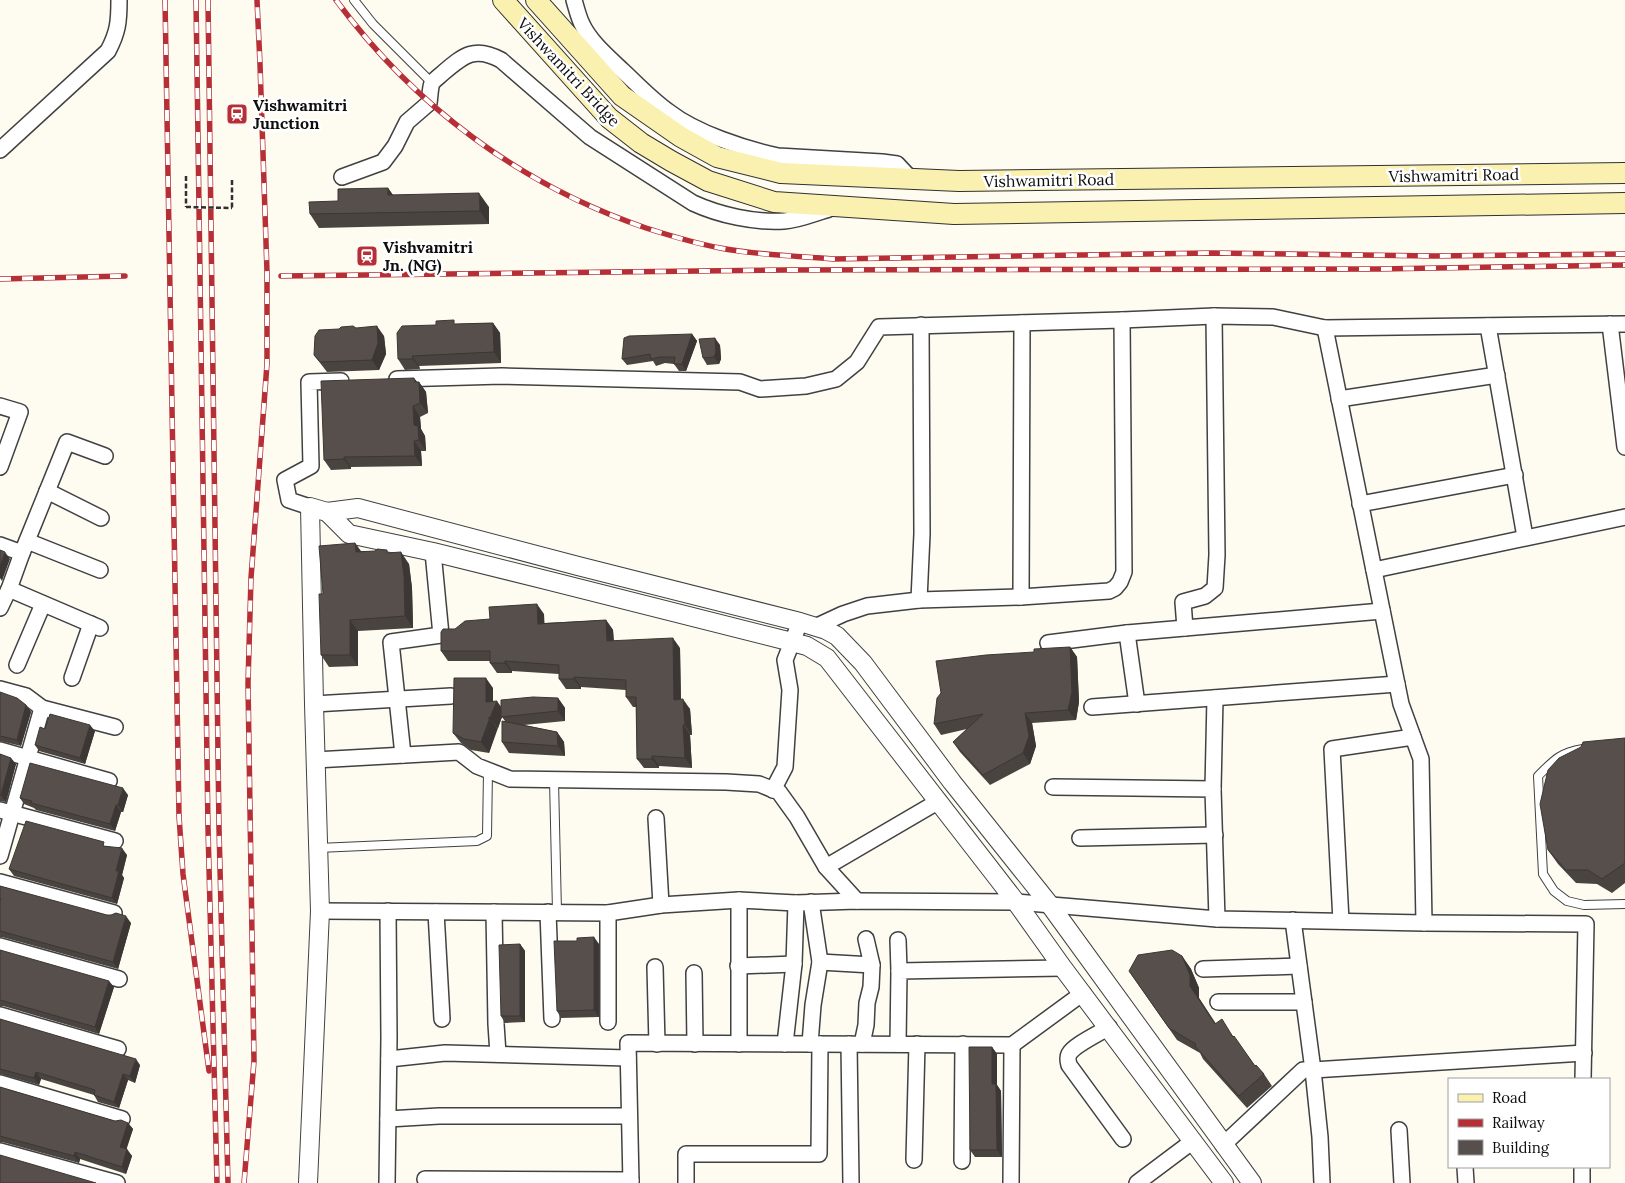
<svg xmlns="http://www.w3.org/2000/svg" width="1625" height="1183" font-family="Lora,serif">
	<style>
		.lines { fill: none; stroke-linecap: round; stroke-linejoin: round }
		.service-casing { stroke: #414141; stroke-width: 10 }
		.minor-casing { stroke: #414141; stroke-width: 18 }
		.tertiary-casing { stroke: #414141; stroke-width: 20 }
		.secondary-casing { stroke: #303030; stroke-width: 22 }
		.path { stroke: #303030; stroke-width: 2.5; stroke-dasharray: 5 2.5; stroke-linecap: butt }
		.service { stroke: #fff; stroke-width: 8 }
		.minor { stroke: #fff; stroke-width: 15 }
		.tertiary { stroke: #fff; stroke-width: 18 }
		.secondary { stroke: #faf1b0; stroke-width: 20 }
		.rail-casing { stroke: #b62f36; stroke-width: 5.5 }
		.rail { stroke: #fff; stroke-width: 4; stroke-dasharray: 11; stroke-linecap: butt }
		.path-bridge { stroke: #303030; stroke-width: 2.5; stroke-dasharray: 5 2.5; stroke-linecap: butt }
		.wall { fill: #4a4440 }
		.shaded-wall { fill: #3c3734 }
		.building { fill: #564f4b; stroke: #3c3734 }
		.labels { text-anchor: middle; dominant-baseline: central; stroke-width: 5; stroke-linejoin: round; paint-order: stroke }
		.street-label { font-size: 16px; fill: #0e0e0e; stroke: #fff }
		.poi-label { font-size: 16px; font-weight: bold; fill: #0e0e0e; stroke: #fff; text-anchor: start }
	</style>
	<rect width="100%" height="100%" fill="#fefbf1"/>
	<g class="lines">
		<!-- service casing -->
		<g class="service-casing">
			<g id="service">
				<path d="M354 0 373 24 432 83"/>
				<path d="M1583 749C1560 753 1555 759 1538 776L1543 874 1554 891 1567 901 1584 905 1625 904"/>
				<path d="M554 780 557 912"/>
				<path d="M318 848 477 841 487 836 488 771"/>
			</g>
		</g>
		<!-- minor casing -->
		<g class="minor-casing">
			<g id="minor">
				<path d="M574 0C576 7 578 15 581 22 589 41 608 57 623 71 638 85 652 100 669 112 696 133 745 149 778 156L882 162 897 164 911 179"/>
				<path d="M0 150 108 51C118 32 119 22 119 0"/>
				<path d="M342 177 383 162 395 146 407 122 429 103C430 97 430 88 432 83 435 79 441 75 444 72 464 55 475 46 501 60L590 137 693 203C719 215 755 223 784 221 799 220 815 213 829 209"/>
				<path d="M1610 324 1625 447"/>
				<path d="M1488 326 1525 537"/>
				<path d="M1325 328 1401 704 1421 759 1424 923"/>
				<path d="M397 379 502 376 740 382 760 389 806 386 836 379 857 362 879 327 1122 320 1214 316 1273 317 1325 328 1625 324"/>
				<path d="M1339 399 1497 375"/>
				<path d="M0 406 20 412 0 467"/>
				<path d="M47 491 101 518"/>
				<path d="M1360 504 1515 475"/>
				<path d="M310 507 289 500 285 480 311 466 309 382 341 381"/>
				<path d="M27 541 100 570"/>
				<path d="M0 545 22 553 67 442 105 456"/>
				<path d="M1374 570 1625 517"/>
				<path d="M9 589 100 628"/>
				<path d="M1021 597 1022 323"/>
				<path d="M919 600 922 534 921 325"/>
				<path d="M0 608 9 589 22 553"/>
				<path d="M815 627 843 614 867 606 919 600 1021 597 1109 591 1115 588 1120 582 1124 572 1122 320"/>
				<path d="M1185 628 1183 602 1205 596 1215 588 1217 555 1214 316"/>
				<path d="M1127 633 1137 704"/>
				<path d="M1048 643 1127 633 1382 611"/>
				<path d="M17 665 43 604"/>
				<path d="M72 678 91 624"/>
				<path d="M0 689 26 696 42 708 115 727"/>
				<path d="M314 704 451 696"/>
				<path d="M1092 707 1397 684"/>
				<path d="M0 750 109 781"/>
				<path d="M403 755 391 642 441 635 433 552"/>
				<path d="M315 760 459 752 477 766 510 779 726 782 759 784 779 792 797 817 826 867 857 901"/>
				<path d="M1053 787 1213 789 1217 919"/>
				<path d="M1213 789 1215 698"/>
				<path d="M773 790 785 767 790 690 785 660 800 622"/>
				<path d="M0 810 115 841"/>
				<path d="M656 818 661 905"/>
				<path d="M1080 838 1215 835"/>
				<path d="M0 856 42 708"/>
				<path d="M826 867 939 801"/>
				<path d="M0 882 114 913"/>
				<path d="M739 900V1044"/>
				<path d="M320 911 608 913 661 905 739 900 796 903 857 901 1016 902 1217 919 1424 923 1586 924 1583 1079"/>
				<path d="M436 912 442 1019"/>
				<path d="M494 912 496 1024 498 1054"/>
				<path d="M548 912 552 1019"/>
				<path d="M1293 920 1313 1070 1584 1053"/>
				<path d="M1341 921 1332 749 1413 737"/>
				<path d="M898 940 899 971"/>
				<path d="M0 946 119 979"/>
				<path d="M820 962 872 965 866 939"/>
				<path d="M738 966 794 964"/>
				<path d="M655 967 657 1044"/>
				<path d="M1203 969 1299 966"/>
				<path d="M694 973 695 1044"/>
				<path d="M1218 1002H1304"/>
				<path d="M0 1015 118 1049"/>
				<path d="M608 1022V913"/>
				<path d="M1109 1027C1100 1033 1074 1045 1069 1054 1067 1058 1068 1061 1069 1065L1123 1139"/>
				<path d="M785 1044 794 964 796 903"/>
				<path d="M810 1044 813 1005 820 962 811 902"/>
				<path d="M849 1044 851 1183"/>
				<path d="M862 1044 866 1025 867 1003 871 987 872 965"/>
				<path d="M898 1044 899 971 1063 968"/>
				<path d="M389 1059 445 1053 628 1058"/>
				<path d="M0 1083 122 1119"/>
				<path d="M388 1119 439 1116H629"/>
				<path d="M1399 1130 1402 1183"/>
				<path d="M1223 1145 1303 1070H1313L1320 1137 1322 1183"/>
				<path d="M0 1151 117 1183"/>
				<path d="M914 1160 917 1044"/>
				<path d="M962 1161 963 1044"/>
				<path d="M1465 1167 1466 1183"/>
				<path d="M425 1179 631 1180"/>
				<path d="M387 1183 389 1038 388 911"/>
				<path d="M631 1183 628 1043 1012 1045 1083 993"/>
				<path d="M686 1183V1154H819L820 1044"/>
				<path d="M1011 1183 1012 1045"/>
				<path d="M1137 1183 1193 1141"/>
				<path d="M1582 1183V1167"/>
			</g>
		</g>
		<!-- tertiary casing -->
		<g class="tertiary-casing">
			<g id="tertiary">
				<path d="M327 512 349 534 433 552 550 581 792 642 807 646 827 658 1016 902 1063 968 1224 1183"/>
				<path d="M308 1183 320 911 314 704 310 507 327 512 358 508 578 566 800 622 826 630 837 636 863 663 952 782 1050 905 1252 1183"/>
			</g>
		</g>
		<!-- secondary casing -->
		<g class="secondary-casing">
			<g id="secondary">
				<path d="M503 0 609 118 641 143 671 161 708 181 774 202 954 214 1625 203"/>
				<path d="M536 0 622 96 681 137 717 157 781 173 959 181 1625 173"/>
			</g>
		</g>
		<!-- path -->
		<g class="path">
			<path d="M186 176V207"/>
			<path d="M232 180V208"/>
		</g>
		<!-- service -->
		<use href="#service" class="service"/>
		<!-- minor -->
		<use href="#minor" class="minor"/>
		<!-- tertiary -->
		<use href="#tertiary" class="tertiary"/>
		<!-- secondary -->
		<use href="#secondary" class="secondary"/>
		<!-- rail casing -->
		<g class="rail-casing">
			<g id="rail">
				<path d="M165 0 179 816 183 874 209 1071"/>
				<path d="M196 0 208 828 217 1183"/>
				<path d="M208 0 219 828 228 1183"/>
				<path d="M336 0C414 106 522 186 646 228 671 236 694 243 720 248 757 255 795 256 833 259L1211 253 1434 256 1625 254"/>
				<path d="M281 276 785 270 1379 269 1625 265"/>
				<path d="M0 279 125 276"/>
				<path d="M244 1183 254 1061 248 683 251 578 267 364V272L260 64 257 0"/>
			</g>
		</g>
		<!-- rail -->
		<use href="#rail" class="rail"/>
		<!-- path-bridge -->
		<path class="path-bridge" d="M186 207 232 208"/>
	</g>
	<!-- wall -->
	<g class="wall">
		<path d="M388 188 393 195 489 207V224L319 228 310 214 338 201Z"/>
		<path d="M493 323 500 333 501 363 419 366 420 369 405 370 398 359 457 324Z"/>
		<path d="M356 328 384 336 386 354 379 370 327 372 314 355 339 329Z"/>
		<path d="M692 334 697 341 686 371H679L674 364 665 363 656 366 653 361 627 365 622 359Z"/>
		<path d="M720 345 721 359 719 364 707 365 703 358Z"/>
		<path d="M417 382H419L426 392 428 413 420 417 421 429 425 436 426 451H421L422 466 351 467V469L331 470 324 460Z"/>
		<path d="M355 543 361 551 389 553 409 564 412 588 413 628 358 631V666L329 667 321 655 323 594Z"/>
		<path d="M544 614V623L606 620 613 630 614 641 680 648 681 700 690 709 692 735H690L692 768 659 766V768H644L637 759 636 707H633L626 697V690L581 687V689H566L559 679V674L512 671V673H497L490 663V661H448L441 651 455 629Z"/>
		<path d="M1070 647 1077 657 1079 702 1076 720 1032 723 1036 746 1030 764 990 785 960 752 953 742 967 729 941 735 934 724 1034 652Z"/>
		<path d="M493 688V701L501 707 558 698 565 708V721L524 725 557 732 564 742 565 756 509 753 502 742 505 721 502 717 489 753 471 750 461 743 453 733Z"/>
		<path d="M0 692 26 705 31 712 21 746 0 741Z"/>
		<path d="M45 729 95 731 85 764 39 751 35 745Z"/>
		<path d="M1625 738V883L1612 893 1597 884 1576 883 1558 864 1548 850Z"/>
		<path d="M0 754 16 764 6 802 0 801Z"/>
		<path d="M128 795 123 812H121L115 831 36 810 34 808 24 804 20 798Z"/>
		<path d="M107 846 127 855 122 875 124 878 117 904 14 876 9 869Z"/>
		<path d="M0 886 131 923 118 969 2 937H0Z"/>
		<path d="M577 941 599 944V1017L561 1018 557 1011Z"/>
		<path d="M520 944 525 951V1022L505 1023 501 1016Z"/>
		<path d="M0 950 114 987 99 1034 3 1006 0 1007Z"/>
		<path d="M1182 956 1191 969 1199 988V998L1216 1024 1233 1036 1255 1066 1264 1074 1272 1086 1247 1108 1203 1059 1200 1053 1177 1040 1129 971Z"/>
		<path d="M0 1019 140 1065 135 1083 128 1080 119 1108 98 1102 94 1095 41 1079 39 1085 0 1074Z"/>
		<path d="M992 1047 997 1054V1085L1001 1091 1002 1157H975L970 1150Z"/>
		<path d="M0 1087 115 1121 128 1123 133 1129 126 1149 132 1156 126 1174 80 1159 79 1163 2 1142 0 1143Z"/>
	</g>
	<!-- shaded-wall -->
	<g class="shaded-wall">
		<path d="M388 188 397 201 388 195Z"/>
		<path d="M479 193 489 207V224L480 211Z"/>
		<path d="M493 323 500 333 501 363 494 352Z"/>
		<path d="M377 326 384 336 386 354 379 370 372 360Z"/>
		<path d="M692 334 697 341 686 371 682 364Z"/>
		<path d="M715 338 720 345 721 359 719 364 714 357Z"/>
		<path d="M412 356 419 366 420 369 413 359Z"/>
		<path d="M414 378 419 384V382L426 392 428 413 420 403Z"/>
		<path d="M413 406 420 417 421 429 425 436 426 451 419 440 414 425Z"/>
		<path d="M414 441 421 451 422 466 415 456Z"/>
		<path d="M344 457 351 467V469L344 459Z"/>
		<path d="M355 543 363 555 356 552Z"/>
		<path d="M5 552 10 559 2 581 0 578V566Z"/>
		<path d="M401 552 409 564 412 588 413 628 405 616Z"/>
		<path d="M537 604 544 614 545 633 538 624Z"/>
		<path d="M350 620 358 631V666L350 655Z"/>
		<path d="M606 620 613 630 614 651 607 641Z"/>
		<path d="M673 638 680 648 681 710 674 700Z"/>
		<path d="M1070 647 1077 657 1079 702 1076 720 1068 710Z"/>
		<path d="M505 661 512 671V673L505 663Z"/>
		<path d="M574 677 581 687V689L574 679Z"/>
		<path d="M486 678 493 688V710L497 701 504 711 498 728 490 718 486 702Z"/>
		<path d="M558 698 565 708V721L558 711Z"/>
		<path d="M683 699 690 709 692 735 685 725Z"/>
		<path d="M26 705 31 712 21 746 17 740Z"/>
		<path d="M1025 713 1032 723 1036 746 1030 764 1023 753Z"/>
		<path d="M490 718 497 729 489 753 481 742Z"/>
		<path d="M90 725 95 731 85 764 80 758Z"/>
		<path d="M683 725 690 735 692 768 685 758Z"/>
		<path d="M557 732 564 742 565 756 558 746Z"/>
		<path d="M652 756 659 766V768L652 759Z"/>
		<path d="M11 758 16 764 6 802 1 795Z"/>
		<path d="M123 788 128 795 123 812 118 805Z"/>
		<path d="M116 805 121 812 115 831 110 824Z"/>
		<path d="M122 848 127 855 122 875 124 878 117 904 112 898 116 871Z"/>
		<path d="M126 916 131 923 118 969 113 962Z"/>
		<path d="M594 937 599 944V1017L594 1010Z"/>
		<path d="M520 944 525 951V1022L520 1016Z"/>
		<path d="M1182 956 1191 969 1199 988V998L1224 1036 1190 986Z"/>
		<path d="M109 981 114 987 99 1034 95 1027Z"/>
		<path d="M992 1047 997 1054V1085L1001 1091 1002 1157 997 1150 992 1084Z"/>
		<path d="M136 1059 140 1065 135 1083 130 1076Z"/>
		<path d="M36 1072 41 1079 39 1085 34 1078Z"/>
		<path d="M123 1074 128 1080 119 1108 114 1102Z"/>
		<path d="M128 1123 133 1129 125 1154 120 1147Z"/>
		<path d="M127 1149 132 1156 126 1174 122 1167Z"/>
		<path d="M75 1152 80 1159 79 1163 74 1156Z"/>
	</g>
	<!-- building -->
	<g class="building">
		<path d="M388 188V195L479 193 480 211 310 214 309 202 338 201V189Z"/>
		<path d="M454 320V324L493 323 494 352 412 356 413 359H398L397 333 402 326 436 325V321Z"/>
		<path d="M353 326 356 328 377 326 378 343 372 360 320 362 314 355 315 336 319 330 339 329 341 327Z"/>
		<path d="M692 334 682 364H674L675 357H660L651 359 650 354 622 359 624 338 629 336Z"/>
		<path d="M715 338 716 352 714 357 703 358 699 339Z"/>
		<path d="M414 378 415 382H419L420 403 413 406 414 425 418 426 419 440 414 441 415 456 344 457V459L324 460 321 381Z"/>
		<path d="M355 543 356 552 375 551 377 549 387 550V553L401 552 404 576 405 616 350 620V655H321L319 594H323L319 546Z"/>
		<path d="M0 550 5 552 0 566Z"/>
		<path d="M537 604 538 624 606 620 607 641 673 638 674 700 683 699 685 725H683L685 758 652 756V759H637L636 697H626V680L574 677V679H559V665L505 661V663H490V651H441V632L443 629H455L465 621 490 619 489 607Z"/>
		<path d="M1070 647 1072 692 1068 710 1025 713 1029 736 1023 753 983 775 953 742 983 714 934 724 937 698 941 693 936 661 986 655 1034 652V649Z"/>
		<path d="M454 678H486V702L497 701 490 718H488H490L481 742 464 739 453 733Z"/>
		<path d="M0 692 17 698 26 705 17 740 0 736Z"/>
		<path d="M533 697 558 698V711L501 717V700Z"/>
		<path d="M50 714 90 725 80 758 35 745 40 727 45 729Z"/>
		<path d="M502 721 557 732 558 746 502 742Z"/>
		<path d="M1625 738V863L1602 879 1588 870H1566L1548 850 1540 804 1548 770 1559 758 1581 747 1583 742Z"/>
		<path d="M0 754 11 758 1 795H0Z"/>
		<path d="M30 763 123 788 118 805H116L110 824 31 803 32 801 20 798Z"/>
		<path d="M26 821 104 842 103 846 122 848 116 871H119L112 898 9 869Z"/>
		<path d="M0 886 107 915H111L116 913 126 916 113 962 0 931V901L1 899 0 898Z"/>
		<path d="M594 937V1010L557 1011 554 941H577V938Z"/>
		<path d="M520 944V1016H501L499 945Z"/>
		<path d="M0 950 109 981 95 1027 0 1000Z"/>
		<path d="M1172 950 1182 956 1190 975V986L1215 1024 1222 1019 1233 1037 1234 1036 1255 1066 1256 1065 1264 1074 1239 1096 1195 1046 1196 1044 1169 1028 1129 971 1138 955Z"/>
		<path d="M0 1019 136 1059 130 1076 123 1074 114 1102 94 1095 95 1090 36 1072 34 1078 0 1069Z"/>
		<path d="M969 1047H992V1084H996L997 1150H970Z"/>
		<path d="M0 1087 115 1121 121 1120 128 1123 120 1147 127 1149 122 1167 75 1152 74 1156 0 1136Z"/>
		<path d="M0 1155 96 1183H0Z"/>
	</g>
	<!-- icons -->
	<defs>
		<g id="station-square" transform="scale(1.125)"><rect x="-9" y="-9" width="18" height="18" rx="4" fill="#b62f36" stroke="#fff"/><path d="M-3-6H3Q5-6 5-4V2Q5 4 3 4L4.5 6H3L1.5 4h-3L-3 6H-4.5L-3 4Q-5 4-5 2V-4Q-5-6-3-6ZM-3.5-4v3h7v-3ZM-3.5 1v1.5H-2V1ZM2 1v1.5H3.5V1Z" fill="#fff"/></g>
	</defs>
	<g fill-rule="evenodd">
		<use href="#station-square" x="237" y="114"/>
		<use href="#station-square" x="367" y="256"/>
	</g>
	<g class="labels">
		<!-- street labels -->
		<g class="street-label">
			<text transform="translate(569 72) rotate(47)">Vishwamitri Bridge</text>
			<text transform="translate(1454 175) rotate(-1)">Vishwamitri Road</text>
			<text transform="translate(1049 180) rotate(-1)">Vishwamitri Road</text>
		</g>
		<!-- poi labels -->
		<g class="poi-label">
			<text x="253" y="105">Vishwamitri<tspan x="253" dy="18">Junction</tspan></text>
			<text x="383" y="247">Vishvamitri<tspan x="383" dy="18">Jn. (NG)</tspan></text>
		</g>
	</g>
	<!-- legend -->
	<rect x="1448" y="1078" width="162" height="90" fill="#ffffff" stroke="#9f9f9f"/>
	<rect x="1458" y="1094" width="25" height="8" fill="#faf1b0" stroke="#9f9f9f"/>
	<text x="1492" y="1103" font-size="15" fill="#0e0e0e">Road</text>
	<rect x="1458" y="1119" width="25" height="8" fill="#b62f36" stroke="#9f9f9f"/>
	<text x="1492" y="1128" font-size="15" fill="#0e0e0e">Railway</text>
	<rect x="1458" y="1140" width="25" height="15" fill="#564f4b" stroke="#9f9f9f"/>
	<text x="1492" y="1153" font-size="15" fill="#0e0e0e">Building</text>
</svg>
